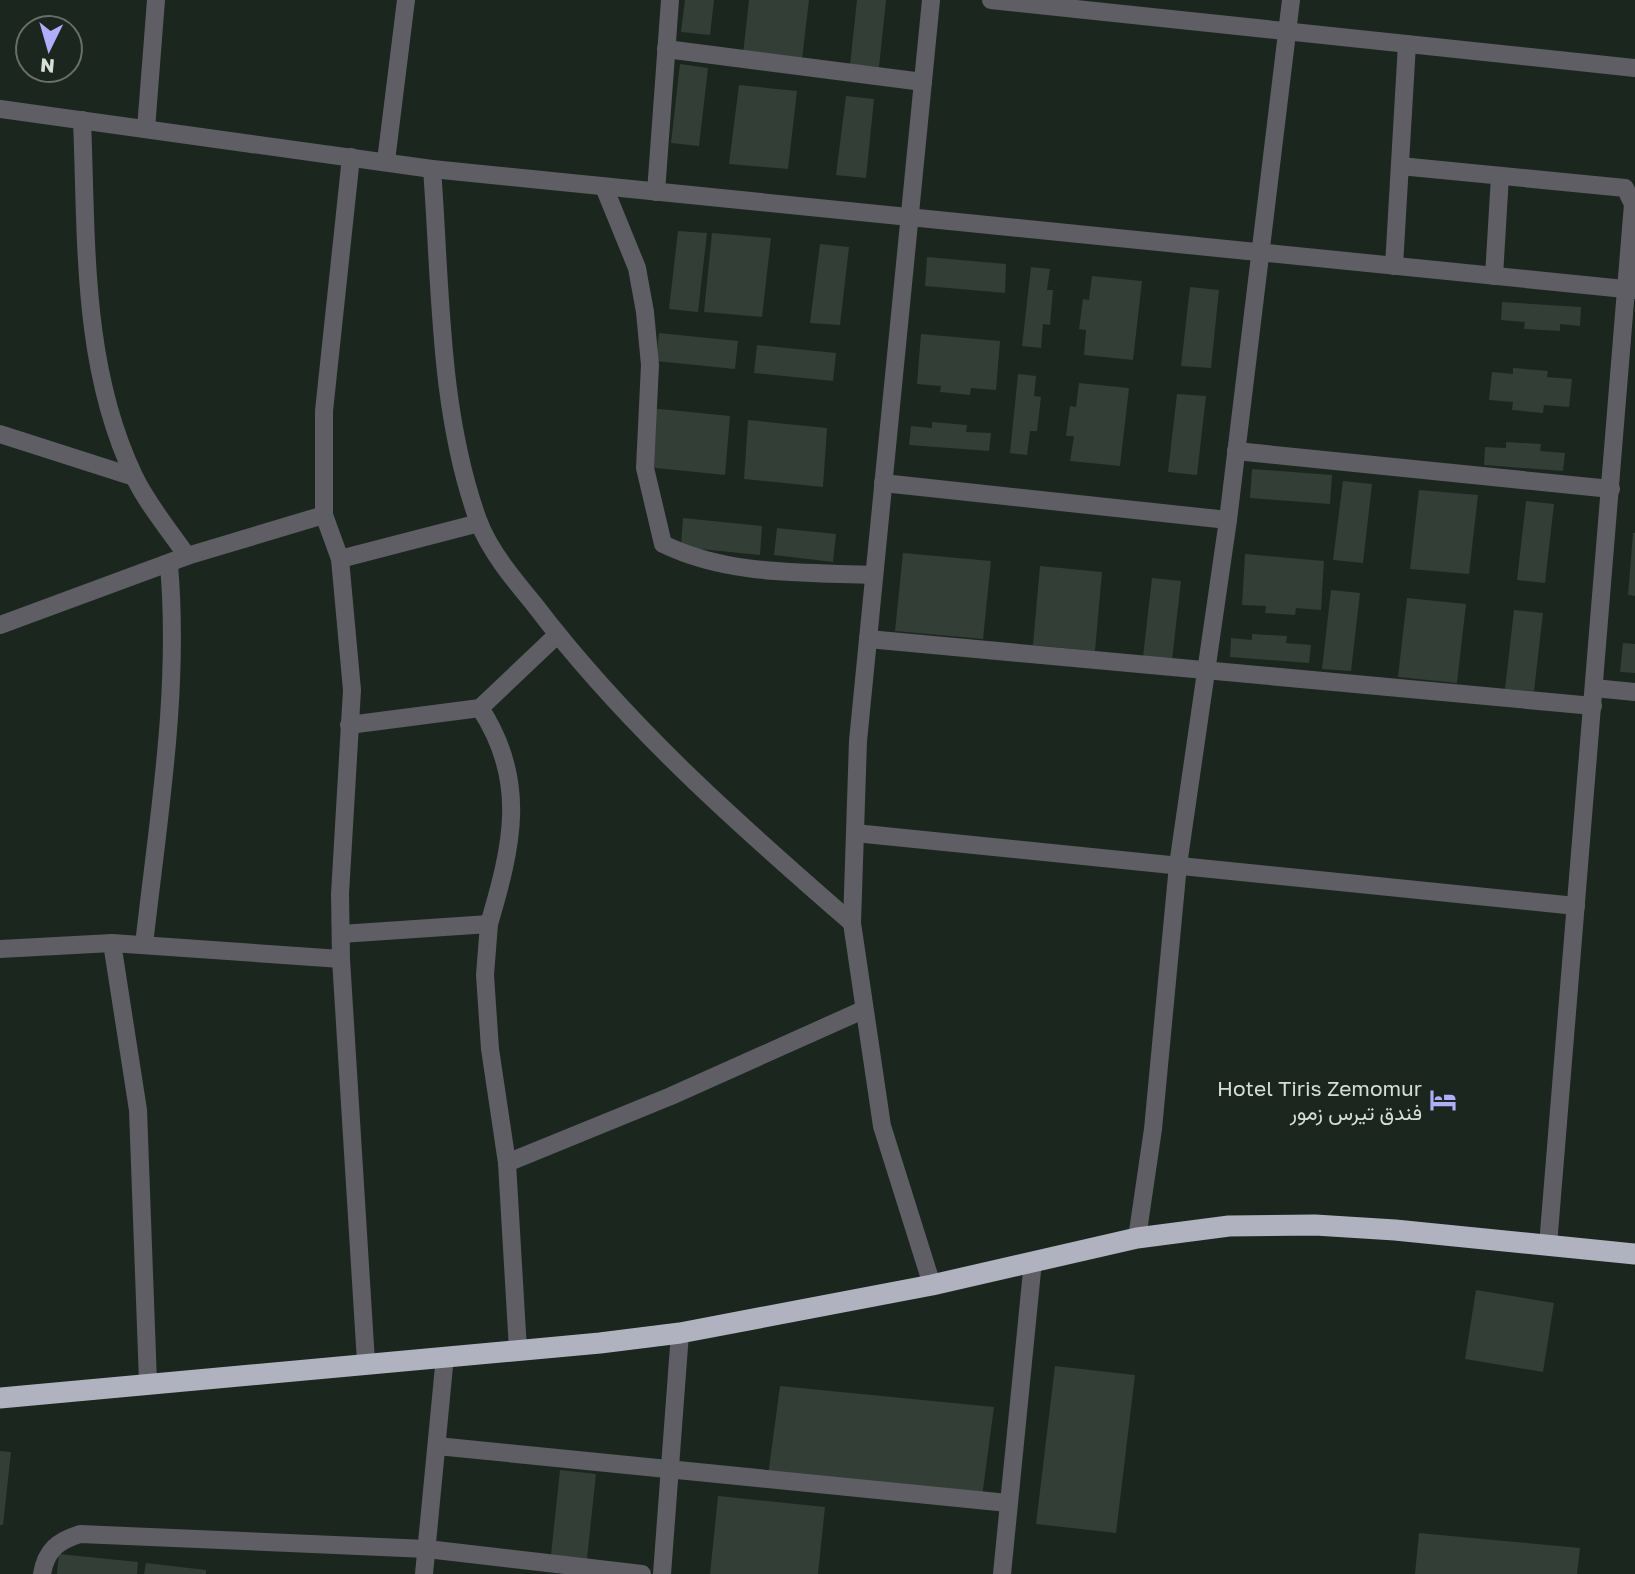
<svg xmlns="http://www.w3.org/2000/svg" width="1635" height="1574" font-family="'Golos Text',Vazirmatn,sans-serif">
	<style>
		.building { fill: #323e36 }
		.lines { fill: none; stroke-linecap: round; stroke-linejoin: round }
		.minor { stroke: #5e5e64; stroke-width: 18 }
		.highway { stroke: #b1b2c0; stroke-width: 21 }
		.labels { text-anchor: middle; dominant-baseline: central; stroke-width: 6; stroke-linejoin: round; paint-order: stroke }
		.poi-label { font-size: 21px; fill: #d7ded9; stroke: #1b261e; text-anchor: end }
	</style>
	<rect width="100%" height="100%" fill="#1b261e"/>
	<!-- building -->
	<g class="building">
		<path d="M685 0H714L710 35 681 32Z"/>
		<path d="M749 0H809L802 59 743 54Z"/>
		<path d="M857 0H886L879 67 850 65Z"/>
		<path d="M680 64 708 68 699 146 671 143Z"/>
		<path d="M739 85 797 91 788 169 729 164Z"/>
		<path d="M846 96 874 99 866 178 836 175Z"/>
		<path d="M678 231 707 233 698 312 669 309Z"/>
		<path d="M712 233 771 238 762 317 704 312Z"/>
		<path d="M820 244 849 247 840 325 810 323Z"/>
		<path d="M927 257 1006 264 1005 293 925 286Z"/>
		<path d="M1031 267 1050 269 1047 290H1053L1050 325 1043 324 1041 348 1022 346Z"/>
		<path d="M1092 276 1142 281 1133 360 1084 355 1086 330 1079 329 1083 299 1089 300Z"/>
		<path d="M1190 287 1219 290 1211 368 1181 366Z"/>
		<path d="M1502 302 1581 307 1580 326 1560 324V331L1524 329 1525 322 1501 320Z"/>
		<path d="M659 333 738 341 735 369 656 361Z"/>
		<path d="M921 334 1000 341 996 390 971 388 970 395 940 392 941 386 917 384Z"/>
		<path d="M757 345 836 353 833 381 754 373Z"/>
		<path d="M1513 368 1548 371 1547 377 1572 379 1569 407 1544 405 1543 413 1512 410 1513 402 1489 400 1492 372 1513 374Z"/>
		<path d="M1018 374 1036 376 1034 396 1041 397 1037 431H1030L1027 455 1010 453Z"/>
		<path d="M1079 383 1129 388 1120 466 1070 461 1074 436H1066L1070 406 1076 407Z"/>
		<path d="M1177 394 1206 396 1197 475 1168 472Z"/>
		<path d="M650 408 730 416 725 475 646 467Z"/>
		<path d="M748 420 827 428 823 487 744 479Z"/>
		<path d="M932 422 967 425 966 432 991 433 989 451 909 445 911 426 932 428Z"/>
		<path d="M1506 442 1541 444 1540 451 1565 453 1563 471 1484 465 1485 447 1506 448Z"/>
		<path d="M1252 469 1332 475 1330 504 1250 498Z"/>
		<path d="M1343 481 1372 484 1363 563 1333 560Z"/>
		<path d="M1419 490 1478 495 1469 574 1410 569Z"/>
		<path d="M1526 501 1554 504 1545 583 1517 580Z"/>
		<path d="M683 518 762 526 760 555 681 547Z"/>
		<path d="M777 528 836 534 833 562 774 555Z"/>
		<path d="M1633 533H1635V596L1628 595Z"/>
		<path d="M903 553 991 561 983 639 895 631Z"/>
		<path d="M1245 554 1324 561 1321 610 1296 608 1295 615 1265 613 1266 606 1242 605Z"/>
		<path d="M1040 566 1102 572 1095 651 1033 645Z"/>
		<path d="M1152 578 1181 581 1172 660 1143 657Z"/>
		<path d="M1331 590 1360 593 1351 671 1322 669Z"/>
		<path d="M1407 598 1466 604 1457 683 1398 677Z"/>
		<path d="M1514 610 1543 613 1534 691 1505 689Z"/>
		<path d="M1252 634 1287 636 1286 643 1311 645 1309 663 1230 657 1231 638 1252 640Z"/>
		<path d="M1623 643 1635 644V673L1620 672Z"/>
		<path d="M1476 1290 1554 1303 1543 1372 1465 1359Z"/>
		<path d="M1055 1366 1135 1375 1116 1533 1036 1524Z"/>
		<path d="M780 1386 994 1407 982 1497 768 1476Z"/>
		<path d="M0 1451 11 1452 3 1525H0Z"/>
		<path d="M560 1470 596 1474 587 1559 551 1555Z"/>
		<path d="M718 1496 825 1507 818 1574H710Z"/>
		<path d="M1419 1533 1580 1548 1577 1574H1415Z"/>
		<path d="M59 1554 138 1562 137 1574H57Z"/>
		<path d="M146 1563 206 1570V1574H144Z"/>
	</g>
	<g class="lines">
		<!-- minor -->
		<g class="minor">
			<path d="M931 0 858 741 852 923 882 1126 932 1285"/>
			<path d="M991 0 1635 68"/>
			<path d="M666 49 923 82"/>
			<path d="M0 109 432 169 1635 290"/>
			<path d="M82 120C87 240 81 365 134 476 147 504 170 531 187 556"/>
			<path d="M146 129 156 0"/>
			<path d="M351 157 324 411V515L340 559 352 690 340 894 341 959 366 1362"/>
			<path d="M386 161 406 0"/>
			<path d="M1400 166 1625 188 1633 204 1548 1245"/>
			<path d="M432 169C441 285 438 409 478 520 489 550 514 580 534 604 625 724 739 825 852 923"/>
			<path d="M604 187 637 268 645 312 650 365 645 468 663 544C729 576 802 572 874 575"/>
			<path d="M656 192 670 0"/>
			<path d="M1394 266 1407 44"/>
			<path d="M1494 276 1500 176"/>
			<path d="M0 434 134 477"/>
			<path d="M1236 451 1611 489"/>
			<path d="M883 483 1228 520"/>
			<path d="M340 559 479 523"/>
			<path d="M0 625 187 556 324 515"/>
			<path d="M868 639 1593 706"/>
			<path d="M1594 688 1635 692"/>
			<path d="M349 725 480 708"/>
			<path d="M855 833 1576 906"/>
			<path d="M489 924C512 846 528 781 480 708L557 635"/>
			<path d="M341 934 489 924 485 975 490 1049 507 1163 518 1350"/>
			<path d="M112 943 138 1110 148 1382"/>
			<path d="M144 945C158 819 180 693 169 565"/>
			<path d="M0 949 112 943 341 959"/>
			<path d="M507 1163 671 1096 863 1010"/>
			<path d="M1137 1238 1153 1129 1178 865 1228 520 1291 0"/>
			<path d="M437 1446 1008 1503"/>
			<path d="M42 1574C46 1550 58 1541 80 1534L427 1549 642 1574"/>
			<path d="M424 1574 445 1356"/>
			<path d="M662 1574 680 1333"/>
			<path d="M1002 1574 1033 1261"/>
		</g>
		<!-- highway -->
		<path class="highway" d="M0 1398 600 1343 680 1333 932 1285 1137 1238 1229 1226 1315 1225 1395 1230 1635 1254"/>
	</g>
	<!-- icons -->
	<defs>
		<g id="hotel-bare" transform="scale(2.1)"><path d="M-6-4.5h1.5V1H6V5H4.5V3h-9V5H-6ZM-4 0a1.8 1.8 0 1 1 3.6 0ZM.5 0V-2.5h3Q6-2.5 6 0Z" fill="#aeaefa" stroke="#1b261e" stroke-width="2.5" paint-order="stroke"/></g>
	</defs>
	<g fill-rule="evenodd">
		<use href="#hotel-bare" x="1443" y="1100"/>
	</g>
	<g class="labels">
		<!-- poi labels -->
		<g class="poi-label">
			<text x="1422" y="1088">Hotel Tiris Zemomur<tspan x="1422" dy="24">فندق تيرس زمور</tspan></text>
		</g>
	</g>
	<!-- north arrow -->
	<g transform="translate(49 49) rotate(185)"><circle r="33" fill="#1b261e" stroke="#667069" stroke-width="2"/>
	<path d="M0-5L12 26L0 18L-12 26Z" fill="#aeaefa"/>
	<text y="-10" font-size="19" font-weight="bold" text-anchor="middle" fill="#d7ded9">N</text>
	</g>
</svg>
